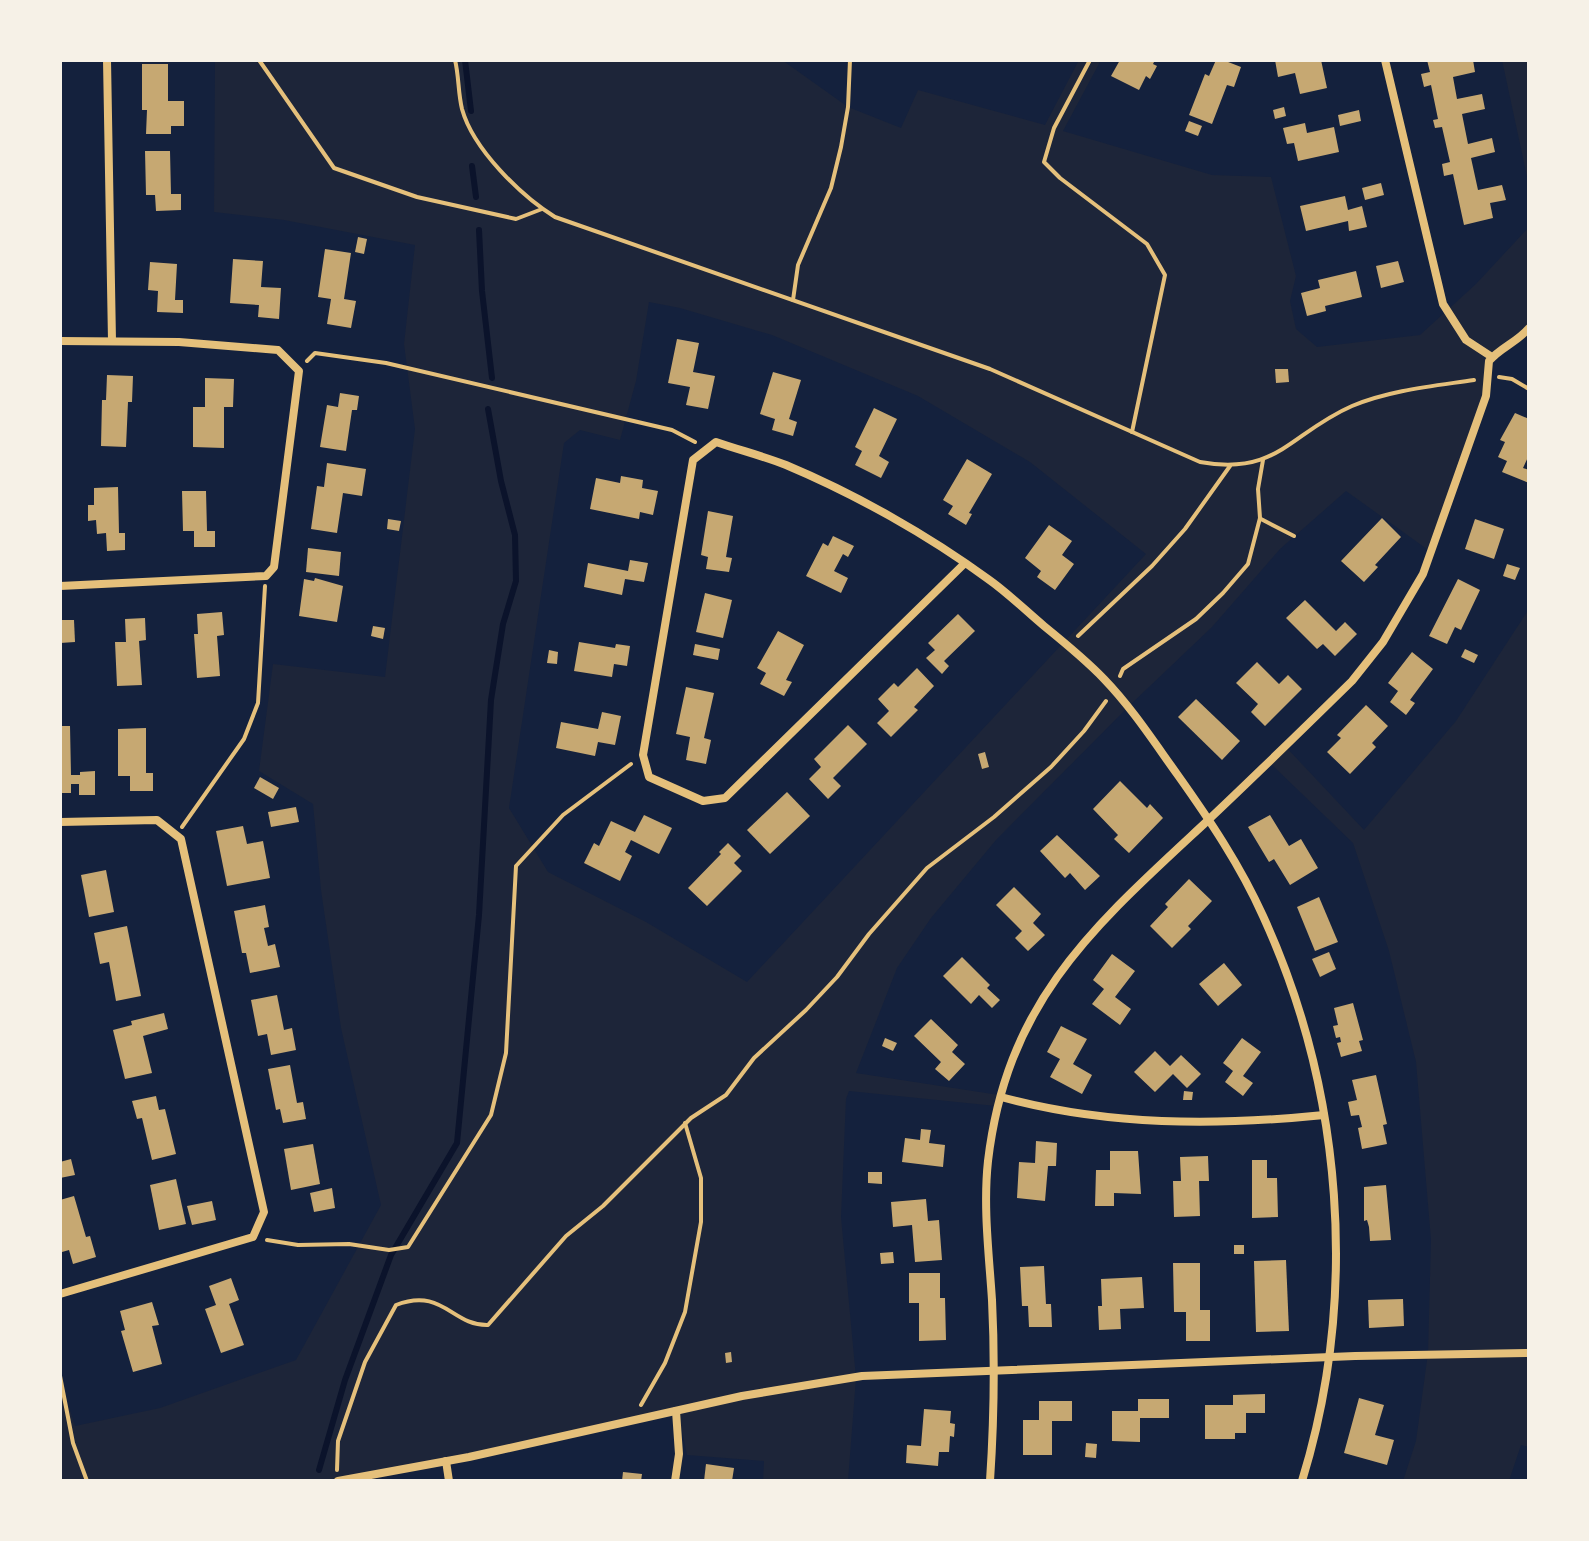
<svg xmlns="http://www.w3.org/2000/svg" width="1589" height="1541" font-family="'Public Sans',sans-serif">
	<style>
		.green { fill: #1d2539; fill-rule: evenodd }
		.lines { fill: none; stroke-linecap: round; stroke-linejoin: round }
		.stream { stroke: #0b132b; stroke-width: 6 }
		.building { fill: #c6a872 }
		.path { stroke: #e5c07b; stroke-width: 4 }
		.minor { stroke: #e5c07b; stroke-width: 8 }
	</style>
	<rect width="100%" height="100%" fill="#14213d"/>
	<!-- green -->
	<g class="green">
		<path d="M211 60H782L848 107 901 128 918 90 1045 125 1079 60H1101L1063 131 1212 175 1271 177 1296 276 1290 301 1296 329 1317 347 1420 335 1476 284 1529 227V328L1492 356 1485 397 1431 552 1346 491 1280 549 1212 627 1129 706 996 840 931 918 897 968 856 1073 999 1095 996 1106 849 1091 846 1099 841 1217 856 1378 848 1481H763L764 1461 687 1455 678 1411 364 1475 360 1481H60V1379L75 1426 160 1408 296 1360 381 1205 341 1028 321 890 313 804 259 771 273 664 385 677 415 429 404 344 415 245 284 220 214 212 215 62ZM649 302 680 308 772 335 918 396 1030 462 1146 554 747 982 646 922 548 872 509 808 564 443 580 430 620 440 636 381Z"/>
		<path d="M1502 60H1529V186Z"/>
		<path d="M1529 609V1447L1521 1445 1509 1481H1403L1416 1441 1428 1353 1431 1240 1416 1062 1389 951 1353 843 1268 761 1284 745 1364 830 1456 721Z"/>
	</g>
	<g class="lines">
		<!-- stream -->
		<g class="stream">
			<path d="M465 60 471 111"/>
			<path d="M472 166 476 197"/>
			<path d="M479 230 482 291 492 378"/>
			<path d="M319 1470 345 1380 391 1255 457 1143 479 915 491 700 503 624 516 581 515 535 501 481 488 409"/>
		</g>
	</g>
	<!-- building -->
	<g class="building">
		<path d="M1120 60H1155L1153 64 1157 66 1150 79 1146 76 1139 90 1111 76Z"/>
		<path d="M1216 60H1223L1241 67 1234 87 1227 85 1212 124 1189 115 1205 74 1209 76Z"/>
		<path d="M1275 60H1321L1327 88 1300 94 1295 73 1278 77Z"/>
		<path d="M1427 60H1473L1475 72 1453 77 1457 99 1482 94 1485 109 1462 114 1468 144 1492 138 1495 152 1471 158 1478 190 1502 185 1506 200 1490 203 1493 218 1464 225 1453 174 1444 176 1442 164 1450 162 1442 127 1435 128 1433 120 1438 119 1431 85 1424 87 1421 74 1430 72Z"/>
		<path d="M142 64H168V101H184V126H171V134H146L147 110H142Z"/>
		<path d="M1284 107 1286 116 1275 119 1273 110Z"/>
		<path d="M1359 110 1361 121 1340 126 1338 115Z"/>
		<path d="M1189 121 1202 126 1198 136 1185 131Z"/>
		<path d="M1305 123 1307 133 1334 127 1339 152 1298 161 1294 143 1287 144 1283 128Z"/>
		<path d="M145 151H170L171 194H181V210L156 211 155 195H146Z"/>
		<path d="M1381 183 1384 195 1365 200 1362 188Z"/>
		<path d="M1345 196 1348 210 1362 206 1367 227 1349 231 1348 221 1306 231 1300 206Z"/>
		<path d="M358 237 367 239 364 254 355 252Z"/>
		<path d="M325 249 351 253 344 299 356 301 351 328 327 324 331 299 318 297Z"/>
		<path d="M233 259 263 261 261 287 281 288 279 319 258 317 259 305 230 303Z"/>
		<path d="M1398 261 1404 282 1381 288 1376 266Z"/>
		<path d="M150 262 177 264 175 300H183V313L157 312 158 291 148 290Z"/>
		<path d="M1356 271 1362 297 1325 306 1326 311 1307 316 1301 293 1320 288 1318 280Z"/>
		<path d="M677 339 699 343 693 372 715 376 708 409 686 405 690 387 668 383Z"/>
		<path d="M1275 369H1288L1289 382 1276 383Z"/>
		<path d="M773 372 801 380 789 419 797 422 793 436 772 430 775 419 760 414Z"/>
		<path d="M107 375 133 376 132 402H128L126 447 101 446 102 400H106Z"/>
		<path d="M205 378 234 379 233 407H224V448L193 447V407H205Z"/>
		<path d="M340 393 359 396 357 410H352L346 451 320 447 327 405 338 407Z"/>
		<path d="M874 408 897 419 879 456 889 462 881 478 855 465 862 451 855 447Z"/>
		<path d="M1515 413 1529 419V455L1523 468 1529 470V483L1502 472 1507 461 1498 457 1505 442 1500 440Z"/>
		<path d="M967 459 992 474 969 513 972 514 966 525 948 514 953 506 943 500Z"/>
		<path d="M327 463 366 469 362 496 343 493 337 533 311 529 317 486 324 487Z"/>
		<path d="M621 476 643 480 642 488 658 491 653 515 640 512 639 519 590 509 596 478 620 483Z"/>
		<path d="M118 487 119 533H125V550L107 551 106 533 97 534 96 520 88 521V505H94V488Z"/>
		<path d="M182 491H206L207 531H215V547H194V531H183Z"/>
		<path d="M708 511 733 516 726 557 732 558 729 572 706 569 708 557 701 555Z"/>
		<path d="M1382 518 1401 537 1375 565 1378 567 1364 582 1341 561Z"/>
		<path d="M388 519 401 521 399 531 387 529Z"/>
		<path d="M1475 519 1504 529 1494 559 1465 549Z"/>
		<path d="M1049 525 1072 541 1062 555 1074 564 1055 590 1037 577 1041 571 1025 558Z"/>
		<path d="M833 536 854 546 848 557 843 554 834 571 848 578 841 593 806 576 823 543 828 546Z"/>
		<path d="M308 548 341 552 339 576 306 572Z"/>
		<path d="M630 560 648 563 644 582 625 579 622 595 584 587 588 563 628 571Z"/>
		<path d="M1507 564 1520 568 1515 580 1503 576Z"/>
		<path d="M315 578 343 586 337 622 299 616 304 579 314 581Z"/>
		<path d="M1458 579 1480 590 1461 630 1455 627 1447 644 1429 636Z"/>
		<path d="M705 593 732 600 723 638 696 632Z"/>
		<path d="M1305 600 1336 631 1345 622 1357 634 1335 656 1323 644 1317 649 1286 618Z"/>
		<path d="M222 612 224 635 217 636 220 676 197 678 194 634H198L197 614Z"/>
		<path d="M958 614 975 631 944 661 949 666 942 674 926 658 935 650 928 643Z"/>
		<path d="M145 618 146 640 139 641 142 685 117 686 115 642H126L125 619Z"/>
		<path d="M60 620H74L75 642 60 643Z"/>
		<path d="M373 626 385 628 383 639 371 636Z"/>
		<path d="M778 631 804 645 786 680 792 682 784 696 760 684 766 673 757 668Z"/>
		<path d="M579 642 615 648 616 644 630 646 627 666 614 664 612 677 574 671Z"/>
		<path d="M695 644 720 649 718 660 693 655Z"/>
		<path d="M1465 649 1478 655 1474 663 1461 657Z"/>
		<path d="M549 650 558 652 557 664 547 663Z"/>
		<path d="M1412 652 1433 669 1410 700 1415 703 1406 715 1390 702 1398 691 1388 683Z"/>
		<path d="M1257 662 1279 684 1288 675 1302 689 1265 726 1251 712 1258 704 1236 683Z"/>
		<path d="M917 668 934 686 914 707 918 710 891 737 877 723 889 711 878 699 894 683 898 687Z"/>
		<path d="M686 687 714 693 704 738 711 740 706 764 686 760 690 737 676 734Z"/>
		<path d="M1196 699 1240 741 1222 760 1178 717Z"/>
		<path d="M1366 705 1388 726 1372 743 1376 747 1350 774 1327 752 1341 738 1337 735Z"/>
		<path d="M602 712 621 716 615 745 598 742 595 756 556 748 561 722 598 729Z"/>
		<path d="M848 725 867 744 833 778 841 786 828 799 809 779 821 767 814 759Z"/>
		<path d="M60 726H70L71 775H80V772L95 771V795H79V784H71V793H60Z"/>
		<path d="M146 728V773H153V791H130V776H118V729Z"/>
		<path d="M985 752 989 767 982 769 978 754Z"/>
		<path d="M260 777 279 788 273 799 254 788Z"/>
		<path d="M1120 781 1147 808 1150 804 1163 818 1129 853 1114 839 1118 835 1093 809Z"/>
		<path d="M787 792 810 816 770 854 747 830Z"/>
		<path d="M296 807 299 822 271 827 268 812Z"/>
		<path d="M644 815 672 828 659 854 631 840 625 852 632 856 620 881 584 863 594 843 599 846 611 821 635 832Z"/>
		<path d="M1270 815 1289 846 1301 839 1318 868 1290 885 1274 859 1269 862 1248 827Z"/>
		<path d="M243 826 247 844 263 841 270 878 227 886 216 831Z"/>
		<path d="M1057 835 1100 876 1085 890 1070 873 1065 878 1040 851Z"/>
		<path d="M728 843 741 856 734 863 742 871 707 906 688 888 721 854 719 852Z"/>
		<path d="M106 870 114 912 89 917 81 875Z"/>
		<path d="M1189 879 1212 901 1188 926 1191 929 1172 948 1150 926 1168 907 1165 904Z"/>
		<path d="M1014 887 1041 914 1033 923 1045 935 1028 951 1015 938 1022 931 996 905Z"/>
		<path d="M1319 897 1338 942 1315 951 1297 907Z"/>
		<path d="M265 905 269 927 264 928 268 946 275 944 280 967 250 973 246 953H242L234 911Z"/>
		<path d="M127 926 141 996 116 1001 109 962 100 964 94 933Z"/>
		<path d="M1329 952 1336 969 1320 977 1312 959Z"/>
		<path d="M1112 954 1135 971 1115 997 1131 1009 1120 1025 1092 1004 1104 989 1093 980Z"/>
		<path d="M962 957 990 985 987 988 1000 1000 992 1008 979 995 971 1004 943 976Z"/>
		<path d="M1224 963 1242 985 1218 1006 1199 984Z"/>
		<path d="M277 995 284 1030 292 1028 296 1050 271 1055 267 1034 258 1036 251 1000Z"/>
		<path d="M1353 1003 1363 1040 1359 1041 1362 1051 1341 1057 1337 1043 1341 1042 1340 1037 1336 1038 1333 1026 1338 1025 1334 1008Z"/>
		<path d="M164 1013 168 1029 143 1036 152 1073 125 1079 113 1030 132 1025 131 1021Z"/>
		<path d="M931 1019 958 1045 952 1052 965 1064 949 1081 935 1069 941 1062 914 1036Z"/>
		<path d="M1061 1026 1087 1039 1073 1064 1092 1075 1082 1094 1050 1077 1060 1059 1047 1052Z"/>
		<path d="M885 1038 897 1043 893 1051 882 1046Z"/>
		<path d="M1242 1038 1261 1052 1243 1076 1253 1083 1243 1096 1225 1082 1233 1071 1223 1063Z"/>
		<path d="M1155 1051 1170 1066 1181 1055 1201 1074 1187 1088 1173 1074 1155 1092 1134 1072Z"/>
		<path d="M290 1065 297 1103 303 1102 306 1119 283 1123 280 1109 276 1110 268 1069Z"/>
		<path d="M1376 1075 1387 1124 1383 1125 1387 1144 1362 1149 1358 1128 1362 1127 1359 1115 1351 1116 1348 1102 1357 1100 1352 1080Z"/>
		<path d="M1184 1091 1193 1092 1192 1100H1183Z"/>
		<path d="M156 1096 159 1110 165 1109 176 1154 152 1160 142 1118 137 1119 132 1101Z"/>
		<path d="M921 1129 931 1130 929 1143 945 1145 943 1167 902 1162 905 1138 920 1140Z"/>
		<path d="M1036 1141 1057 1143 1056 1166H1048L1045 1201 1017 1198 1019 1162 1035 1163Z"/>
		<path d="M313 1144 320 1184 291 1190 284 1149Z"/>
		<path d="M1110 1151H1138L1141 1194 1114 1193V1206H1095L1096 1170H1110Z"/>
		<path d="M1208 1156 1209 1181H1199L1200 1216 1174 1217 1173 1181H1181L1180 1157Z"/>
		<path d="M71 1159 75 1175 60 1178V1162Z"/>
		<path d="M1252 1160H1267V1178H1277L1278 1217 1252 1218Z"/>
		<path d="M868 1172H882V1184L868 1183Z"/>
		<path d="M176 1179 186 1224 159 1230 150 1185Z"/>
		<path d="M1386 1185 1391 1240 1370 1241 1369 1227 1367 1220 1364 1221V1187Z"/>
		<path d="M332 1188 335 1208 314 1212 310 1193Z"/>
		<path d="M74 1196 86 1237 90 1236 96 1257 73 1264 69 1250 62 1252 60 1246V1200Z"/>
		<path d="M926 1199 928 1221 939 1220 942 1260 915 1262 912 1225 893 1227 891 1202Z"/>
		<path d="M212 1201 216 1220 192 1225 187 1206Z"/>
		<rect x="1234" y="1245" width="10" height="9"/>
		<path d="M893 1252 894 1263 881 1264 880 1253Z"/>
		<path d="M1286 1260 1289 1331 1256 1332 1254 1261Z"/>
		<path d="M1173 1263H1200V1310H1210V1341H1186V1312H1174Z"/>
		<path d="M1044 1266 1046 1304H1051L1052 1327H1029L1028 1306H1022L1020 1267Z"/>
		<path d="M909 1273H940V1298H945L946 1340 919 1341V1303H909Z"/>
		<path d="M1142 1277 1144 1308 1120 1309 1121 1329 1099 1330 1098 1306H1102L1101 1279Z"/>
		<path d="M231 1278 239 1300 229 1304 244 1345 221 1353 205 1309 216 1305 209 1286Z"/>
		<path d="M1403 1299 1404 1326 1369 1328 1368 1300Z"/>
		<path d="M152 1302 159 1325 152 1326 162 1364 133 1372 121 1331 125 1330 120 1311Z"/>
		<path d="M731 1352 732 1362 726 1363 725 1353Z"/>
		<path d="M1265 1394V1413H1246V1433H1235V1439H1205V1405H1233V1395Z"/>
		<path d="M1359 1398 1384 1405 1375 1435 1394 1440 1387 1465 1344 1453Z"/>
		<path d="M1138 1399H1169V1418H1140V1442L1112 1441V1411H1138Z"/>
		<path d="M1039 1401H1072V1421H1052V1455H1023V1420H1039Z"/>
		<path d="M924 1409 951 1411 950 1423 955 1424 954 1437 950 1436 949 1452H939L938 1466 906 1463 907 1445 921 1446Z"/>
		<path d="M1086 1443 1097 1444 1096 1458 1085 1457Z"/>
		<path d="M706 1464 734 1468 732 1481H704Z"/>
		<path d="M623 1472 642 1474 641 1481H622Z"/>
	</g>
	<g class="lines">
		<!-- path -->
		<g class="path">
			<path d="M259 60 334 168 417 197 516 219 542 209"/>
			<path d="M455 60C459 76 458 93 462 109 473 149 521 196 555 217L990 369 1200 462C1278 476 1290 433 1352 406 1390 390 1434 386 1474 380"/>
			<path d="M1090 60 1054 128 1044 162 1060 178 1147 244 1165 275 1132 432"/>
			<path d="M793 300 798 265 831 188 841 147 848 107 850 60"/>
			<path d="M307 361 315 353 386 363 672 430 695 442"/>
			<path d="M1499 377 1512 379 1529 389"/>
			<path d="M1261 519 1294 536"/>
			<path d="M1078 636 1152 566 1185 529 1230 466"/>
			<path d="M1120 676 1123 669 1196 619 1223 593 1248 564 1260 518 1258 489 1263 460"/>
			<path d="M182 827 244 739 258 703 265 586"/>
			<path d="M267 1240 298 1245 349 1244 389 1250 408 1247 491 1115 506 1053 516 866 563 815 631 764"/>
			<path d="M60 1376 73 1443 87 1481"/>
			<path d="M641 1405 665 1363 685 1312 701 1222V1178L685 1123"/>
			<path d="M337 1470 338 1441 365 1362 396 1305C443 1287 452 1326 488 1325L566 1236 603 1206 691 1118 726 1095 754 1058 806 1010 837 977 869 934 927 868 994 817 1051 767 1084 731 1106 701"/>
		</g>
		<!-- minor -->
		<g class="minor">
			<path d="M107 60 112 341"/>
			<path d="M1385 60 1443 304 1466 340 1492 357"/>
			<path d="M60 341 179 342 278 350 299 371 274 567 266 576 60 586"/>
			<path d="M965 563 725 798 703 801 649 777 643 755 693 460 716 442C739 450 763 456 786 465 855 494 928 535 988 579 1008 593 1026 611 1044 626 1065 643 1086 660 1104 679 1132 708 1154 742 1177 774 1209 819 1240 865 1263 916 1343 1091 1359 1296 1302 1481"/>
			<path d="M60 822 157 820 181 839 264 1212 253 1237 60 1294"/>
			<path d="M1001 1097C1107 1126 1216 1126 1324 1115"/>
			<path d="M446 1461 449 1481"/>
			<path d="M338 1481 469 1457 742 1396 862 1376 1355 1356 1529 1353"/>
			<path d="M675 1481 679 1454 676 1411"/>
			<path d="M990 1481C994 1421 995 1360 992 1300 989 1254 983 1207 988 1161 1007 1001 1093 927 1204 824 1254 777 1303 729 1352 681L1383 642 1423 574 1486 396 1489 361C1501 347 1516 343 1529 328"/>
		</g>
	</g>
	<!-- border -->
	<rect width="1589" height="1541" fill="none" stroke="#f6f1e7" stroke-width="124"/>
</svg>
